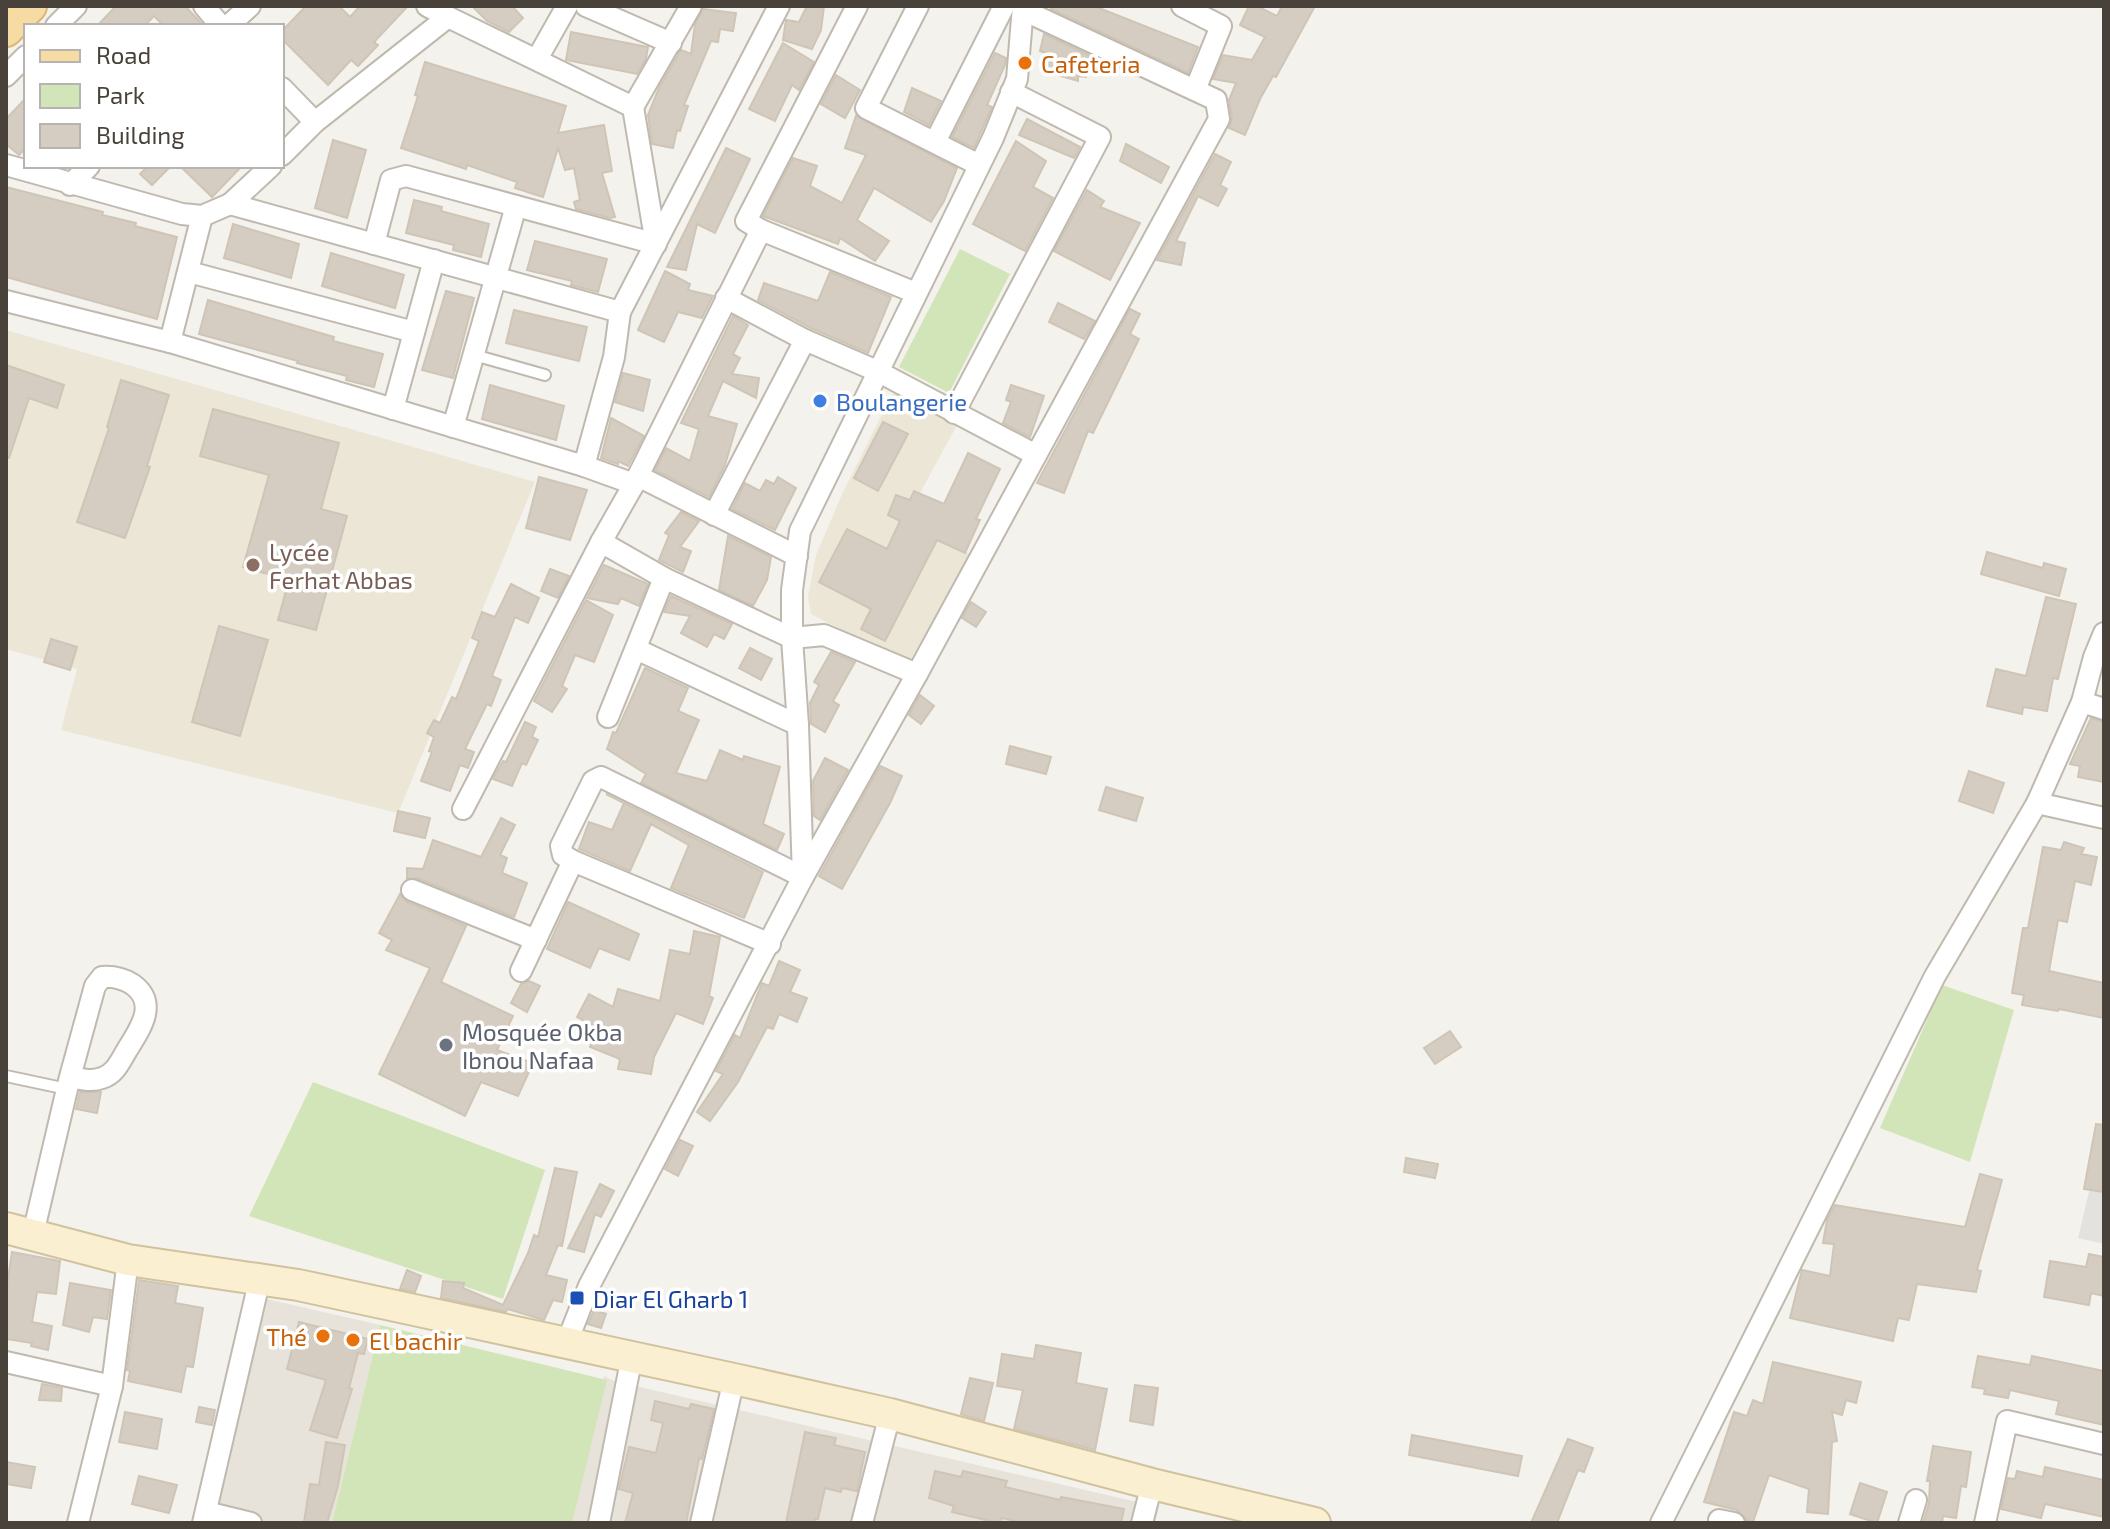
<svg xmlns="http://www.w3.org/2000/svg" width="2110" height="1529" font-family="'Exo 2',sans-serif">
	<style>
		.residential { fill: #e8e3da }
		.education { fill: #ece6d7 }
		.green { fill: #d2e5b9 }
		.parking { fill: #e4e2df }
		.building { fill: #d5cdc2; stroke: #cfc5b6; stroke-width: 2 }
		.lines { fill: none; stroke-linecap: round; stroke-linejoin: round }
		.service-casing { stroke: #bfb9af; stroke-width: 14 }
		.minor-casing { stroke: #bfb9af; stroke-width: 24 }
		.secondary-casing { stroke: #d0c29f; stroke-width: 34 }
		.primary-casing { stroke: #dab874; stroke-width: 36 }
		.service { stroke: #fff; stroke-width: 10 }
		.minor { stroke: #fff; stroke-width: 20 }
		.secondary { stroke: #faefd0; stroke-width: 30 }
		.primary { stroke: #f6dca3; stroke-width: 32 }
		.food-dot { fill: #e8710a; stroke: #fff; stroke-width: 3 }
		.shop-dot { fill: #3f7fe0; stroke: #fff; stroke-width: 3 }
		.education-dot { fill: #8d6e63; stroke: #fff; stroke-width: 3 }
		.worship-dot { fill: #6b7280; stroke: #fff; stroke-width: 3 }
		.transit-dot { fill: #1a4fb4; stroke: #fff; stroke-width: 3 }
		.labels { text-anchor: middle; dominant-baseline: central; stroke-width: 7; stroke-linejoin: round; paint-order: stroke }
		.food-label { font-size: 24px; fill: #c56008; stroke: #fff; text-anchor: start }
		.shop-label { font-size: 24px; fill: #366cbe; stroke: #fff; text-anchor: start }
		.education-label { font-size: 24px; fill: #785e54; stroke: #fff; text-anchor: start }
		.worship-label { font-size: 24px; fill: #5b616d; stroke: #fff; text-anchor: start }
		.transit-label { font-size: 24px; fill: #164399; stroke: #fff; text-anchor: start }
	</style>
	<rect width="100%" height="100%" fill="#f4f2ec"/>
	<!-- residential -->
	<g class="residential">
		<path d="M250 1295 380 1325 332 1523H197Z"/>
		<path d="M604 1376 614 1381 1159 1507 1155 1523H569Z"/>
	</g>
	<!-- education -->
	<g class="education">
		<path d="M6 330 535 482 398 813 61 730 77 669 6 649Z"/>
		<path d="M893 393 957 425 907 517 970 554 908 664 811 614 808 597 816 555 844 490Z"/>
	</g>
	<!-- green -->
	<g class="green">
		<path d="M960 249 1010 274 949 393 899 367Z"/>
		<path d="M1942 985 2014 1010 1970 1162 1880 1128Z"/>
		<path d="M313 1082 545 1170 503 1299 249 1216Z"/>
		<path d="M380 1325 607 1380 572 1523H332Z"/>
	</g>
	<!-- parking -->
	<path class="parking" d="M2102 1137 2104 1138V1244L2078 1238Z"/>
	<!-- building -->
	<g class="building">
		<path d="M116 6H185L204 26H164L154 16 144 26H97Z"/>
		<path d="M306 6H339L350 17 360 6H408L374 42 378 45 358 66 351 60 328 85 282 39V31Z"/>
		<path d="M472 6H512L523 18 509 32 487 21Z"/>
		<path d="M807 6H824L821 30 812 49 783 40 786 20 799 22Z"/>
		<path d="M1052 6H1094L1198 47 1188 73 1051 9Z"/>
		<path d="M1249 6H1257L1277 16 1282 6H1315L1276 77 1273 76 1260 99 1245 135 1229 128 1232 118 1229 100 1236 83 1213 79 1223 55 1252 60 1265 37 1240 25Z"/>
		<path d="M703 9 736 13 733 31 720 29 718 42 711 41 684 105 688 106 680 131 677 130 673 148 652 144 648 115 659 88 679 53 681 50 691 54 695 24Z"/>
		<path d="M571 32 648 47 646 59 637 74 566 60Z"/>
		<path d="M1044 34 1089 55 1086 77 1078 76V81L1044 71 1049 54 1040 51Z"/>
		<path d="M783 43 814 62 799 90 792 85 775 121 749 109Z"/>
		<path d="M995 53 1006 58 1005 65 987 105 992 107 974 148 952 137Z"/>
		<path d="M425 62 566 106 558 133 604 125 612 171 602 173 615 217 610 218 576 209 574 202 580 200 574 168 565 170 558 148 543 197 515 188 517 182 467 165 466 169 401 148 418 96 415 95Z"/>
		<path d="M836 75 860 90 845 118 821 104Z"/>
		<path d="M912 88 941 101 929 125 904 112Z"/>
		<path d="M26 98V148L19 155 6 144V119Z"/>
		<path d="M856 116 957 168 944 201 931 222 874 188 857 220 889 241 875 261 840 238 838 244 763 216 793 158 817 166 810 186 842 203 866 155 845 148Z"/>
		<path d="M1027 119 1080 147 1074 158 1019 135Z"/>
		<path d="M333 140 366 150 347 218 315 208Z"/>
		<path d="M1016 141 1046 161 1033 187 1053 198 1025 251 973 224Z"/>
		<path d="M1126 144 1169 167 1161 183 1120 161Z"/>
		<path d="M726 148 750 159 715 233 697 224 686 270 667 267Z"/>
		<path d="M1215 154 1231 162 1220 185 1227 189 1218 206 1198 196 1176 241 1185 243 1181 265 1157 260Z"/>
		<path d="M148 166H171L152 185 140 174Z"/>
		<path d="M180 166H242L212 197Z"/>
		<path d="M6 187 103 212 102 215 136 223 135 226 177 237 157 319 6 277Z"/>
		<path d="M1087 190 1104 201 1100 207 1140 223 1110 280 1054 251Z"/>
		<path d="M414 200 442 207 441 211 489 224 481 257 453 250 454 245 406 233Z"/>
		<path d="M233 224 299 244 291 278 224 258Z"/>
		<path d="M535 241 607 259 598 292 571 285 572 281 527 270Z"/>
		<path d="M331 253 404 275 395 308 322 286Z"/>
		<path d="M665 271 690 284 688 290 713 296 702 318 678 312 664 342 638 330Z"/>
		<path d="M830 272 891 297 868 353 811 328 758 300 764 283 818 301Z"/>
		<path d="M446 291 474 298 453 378 422 370Z"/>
		<path d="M208 300 334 337 333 341 383 354 374 387 346 380 347 376 297 363 298 361 199 334Z"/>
		<path d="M1058 303 1095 321 1084 339 1049 322Z"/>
		<path d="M1130 309 1140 314 1130 334 1139 339 1093 433 1088 431 1064 493 1037 483Z"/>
		<path d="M514 310 587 327 579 361 506 343Z"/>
		<path d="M733 316 748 325 733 354 740 358 732 374 759 378 756 398 723 381 708 416 737 424 725 465 709 497 655 470 666 448 690 461 699 429 681 423Z"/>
		<path d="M6 365 64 385 57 408 29 398 9 458H6Z"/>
		<path d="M623 373 650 380 643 411 615 402Z"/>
		<path d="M121 380 169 395 147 466 150 467 125 538 77 522 109 428 107 427Z"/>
		<path d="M490 385 564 406 556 440 482 419Z"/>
		<path d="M1011 385 1044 396 1030 437 1003 423 1011 402 1006 400Z"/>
		<path d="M213 409 339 443 321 509 347 516 316 630 278 620 289 580 243 567 269 475 200 456Z"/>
		<path d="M611 418 644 436 628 466 618 461V464L601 458Z"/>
		<path d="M883 422 908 434 878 491 854 478Z"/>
		<path d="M968 453 1000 469 976 519 980 520 965 553 937 540 885 641 861 629 871 609 819 582 847 529 887 549 900 521 888 515 896 495 910 500 914 491 944 504Z"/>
		<path d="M539 477 587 490 570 540 526 528Z"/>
		<path d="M778 477 796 488 775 530 732 509 745 483 760 491 766 480 774 484Z"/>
		<path d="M681 512 699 521 680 547 691 551 683 572 659 560 669 535 665 533Z"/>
		<path d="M728 536 771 557 767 580 753 606 719 590Z"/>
		<path d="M1987 552 2043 568 2044 563 2066 569 2059 596 1981 574Z"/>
		<path d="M604 565 648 584 639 606 621 598 618 604 587 598Z"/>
		<path d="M550 569 569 576 558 598 541 591Z"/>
		<path d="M511 584 539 598 528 623 515 617 492 676 501 680 491 706 487 704 465 749 474 752 468 768 460 765 450 791 421 781 432 752 429 751 434 737 427 733 434 720 440 723 452 697 456 699 479 641 472 638 482 612 495 617Z"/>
		<path d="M671 596 732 624 724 639 714 634 707 647 681 633 690 616 664 612Z"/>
		<path d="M2046 597 2076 604 2058 679 2053 678 2047 711 2023 707 2022 714 1987 706 1996 669 2026 676Z"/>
		<path d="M586 600 613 615 594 662 575 655 562 686 567 689 552 712 534 701Z"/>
		<path d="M971 602 986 612 976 627 962 618Z"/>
		<path d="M219 626 268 640 240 736 192 722Z"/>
		<path d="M51 639 77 647 70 670 44 662Z"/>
		<path d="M750 648 772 659 761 680 739 668Z"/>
		<path d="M831 652 855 662 833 701 839 705 825 732 811 724 810 703 819 685 814 682Z"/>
		<path d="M645 668 688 688 678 711 699 720 676 773 707 781 720 750 743 760 744 756 780 767 763 824 784 834 777 850 641 783 646 774 607 749 613 732 616 733Z"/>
		<path d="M920 695 934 706 921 724 909 715Z"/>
		<path d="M2091 718 2104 722V782L2078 777 2080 766 2070 764Z"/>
		<path d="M525 722 536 727 532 737 538 740 526 765 522 763 512 786 493 779 503 761 506 762Z"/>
		<path d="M1010 746 1051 757 1046 774 1006 764Z"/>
		<path d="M825 758 848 770 820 820 814 816 813 781Z"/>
		<path d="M880 766 902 776 890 803 842 889 819 876Z"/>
		<path d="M1969 771 2004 783 1993 813 1959 801Z"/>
		<path d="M1106 787 1143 798 1136 821 1099 810Z"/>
		<path d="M606 794 763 872 744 918 671 888 689 845 651 824 630 871 579 849 589 822 612 830 624 803Z"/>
		<path d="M398 811 430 818 425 838 394 831Z"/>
		<path d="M501 818 515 825 500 855 507 858 502 873 527 883 514 917 417 878 407 879V868L423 869 433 840 481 857Z"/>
		<path d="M2064 842 2084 848 2081 854 2097 857 2091 885 2075 881 2067 922 2058 920 2049 971 2104 983V1018L2059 1009 2058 1011 2022 1005 2024 995 2012 993 2023 928H2028L2043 847 2061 850Z"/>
		<path d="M400 894 407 902 466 926 441 982 513 1016 497 1050 533 1063 518 1096 481 1082 465 1116 379 1074 430 968 386 950 392 940 379 933Z"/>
		<path d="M568 902 639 934 629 960 599 948 590 968 547 949Z"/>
		<path d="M694 931 720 937 709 996 713 998 703 1024 676 1013 654 1057 651 1074 618 1069 620 1059 590 1047 596 1027 577 1017 589 994 613 1007 618 989 660 1001 670 950 690 954Z"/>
		<path d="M779 961 800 970 790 992 807 998 797 1022 779 1014 773 1029 767 1027 738 1082 710 1121 697 1112 723 1074 716 1071 735 1035 740 1038 762 983 769 986Z"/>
		<path d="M529 981 540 986 527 1012 511 1003 521 984Z"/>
		<path d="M1450 1031 1461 1047 1435 1064 1424 1048Z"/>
		<path d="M80 1092H101L97 1113 76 1109Z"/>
		<path d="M2096 1124 2104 1125V1192L2084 1189Z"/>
		<path d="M680 1140 693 1146 678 1176 665 1169Z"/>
		<path d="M1406 1158 1438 1164 1435 1178 1404 1172Z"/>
		<path d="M555 1168 577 1172 562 1246 558 1245 546 1275 567 1280 562 1302 553 1300 544 1320 507 1309 506 1312 441 1298 443 1281 464 1283 463 1288 503 1305 528 1253 534 1235 538 1237Z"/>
		<path d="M1980 1174 2002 1180 1977 1270 1981 1271 1976 1292 1917 1284 1909 1320 1898 1318 1893 1341 1790 1318 1802 1270 1830 1276 1834 1244 1823 1243 1827 1220 1835 1205 1965 1227Z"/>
		<path d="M600 1184 614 1191 601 1217 595 1214 584 1252 568 1248Z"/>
		<path d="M12 1252 60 1261 56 1294 37 1292 32 1322 52 1326 48 1350 31 1346 32 1343 6 1339V1292Z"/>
		<path d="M2089 1254 2104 1257V1296L2091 1293 2089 1305 2044 1297 2050 1261 2086 1267Z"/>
		<path d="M407 1270 421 1276 415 1292 400 1289Z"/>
		<path d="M139 1280 178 1286 175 1303 203 1308 193 1367 186 1366 181 1392 128 1381 130 1371 127 1370Z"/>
		<path d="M70 1283 111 1290 107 1319 93 1317 89 1332 63 1325Z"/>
		<path d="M594 1310 606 1314 601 1328 588 1324Z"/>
		<path d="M299 1322 368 1339 364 1354 358 1353 349 1388 352 1389 337 1438 310 1430 326 1380 287 1369Z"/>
		<path d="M1036 1345 1081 1353 1076 1383 1107 1389 1095 1450 1014 1429 1023 1390 997 1386 1002 1354 1034 1359Z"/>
		<path d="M1978 1356 2030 1365 2032 1356 2104 1371V1425L2056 1414 2059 1401 2010 1390 2008 1398 1984 1394 1985 1389 1972 1387Z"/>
		<path d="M1773 1362 1861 1382 1856 1403 1846 1400 1842 1415 1832 1412 1837 1441 1832 1442 1828 1514 1807 1512 1809 1489 1769 1475 1753 1522 1746 1520 1737 1510 1704 1502 1734 1412 1747 1416 1753 1400 1763 1404Z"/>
		<path d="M970 1378 993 1383 984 1421 961 1414Z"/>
		<path d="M42 1384 62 1388 61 1401 39 1400Z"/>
		<path d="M1135 1385 1158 1388 1153 1425 1130 1421Z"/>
		<path d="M655 1401 689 1409 691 1404 714 1409 702 1459 699 1458 686 1523H625L633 1493 619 1489 629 1447 656 1453 663 1423 651 1420Z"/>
		<path d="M199 1407 215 1410 212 1425 196 1422Z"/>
		<path d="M125 1412 162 1419 157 1449 119 1442Z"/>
		<path d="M805 1432 836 1438 834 1445 865 1452 857 1491 842 1488 841 1492 825 1488 818 1519H815L814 1523H786Z"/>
		<path d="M1412 1435 1522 1456 1518 1476 1409 1455Z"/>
		<path d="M1568 1439 1593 1448 1584 1472 1578 1470 1557 1523H1531Z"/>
		<path d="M326 1442 345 1445 338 1486 327 1523 304 1522 310 1484 319 1485Z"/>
		<path d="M1933 1446 1971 1452 1966 1487 1961 1486 1956 1518 1943 1516 1942 1523H1923L1929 1503 1930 1481H1927Z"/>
		<path d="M6 1462 35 1467 31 1488 6 1484Z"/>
		<path d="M2045 1467 2104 1480V1517L2045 1504 2041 1518 2001 1509 2008 1478 2015 1479 2017 1471 2043 1477Z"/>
		<path d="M935 1471 961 1477 963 1471 1007 1481 1005 1487 1060 1500 1061 1497 1124 1509 1121 1523H1023L1002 1518 998 1523 952 1512 954 1506 929 1498Z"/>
		<path d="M139 1476 177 1485 169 1513 132 1504Z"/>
		<path d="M1860 1483 1887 1492 1877 1523 1850 1514Z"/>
	</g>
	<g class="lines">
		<!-- service casing -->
		<g class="service-casing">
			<g id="service">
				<path d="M474 355 545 375"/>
				<path d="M6 1076 67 1089"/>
			</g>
		</g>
		<!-- minor casing -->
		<g class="minor-casing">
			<g id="minor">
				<path d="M204 6 221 26"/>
				<path d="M586 6 671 43"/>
				<path d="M857 6 746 221 761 230 916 293"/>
				<path d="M918 6 866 108 979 165"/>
				<path d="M1182 6 1221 26 1195 90"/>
				<path d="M56 26 76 6"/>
				<path d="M228 26 250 6"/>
				<path d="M537 59 567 6"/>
				<path d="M6 76 26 56"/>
				<path d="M282 88 315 122"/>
				<path d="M633 107 691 6"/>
				<path d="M935 142 1004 6"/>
				<path d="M282 155 315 122 448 17 427 6"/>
				<path d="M6 165 182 214 202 216 230 204 271 166"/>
				<path d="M70 185 89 166"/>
				<path d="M230 204 620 312"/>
				<path d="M374 244 391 180 406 176 656 244 633 107 448 17"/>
				<path d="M189 272 414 332"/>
				<path d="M726 298 805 340 877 371 1036 455"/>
				<path d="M6 301 170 342 584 466 634 484"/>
				<path d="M170 342 202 216"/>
				<path d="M393 409 434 260"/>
				<path d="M954 413 1100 137 1011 92"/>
				<path d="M453 427 516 206"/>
				<path d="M584 466 614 357 620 312 779 6"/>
				<path d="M638 476 797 556"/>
				<path d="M714 515 805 340"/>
				<path d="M601 542 664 578 608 717"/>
				<path d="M664 578 792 638 824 635 917 674"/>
				<path d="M636 649 798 725"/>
				<path d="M2082 702 2104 709"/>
				<path d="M2037 803 2104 818"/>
				<path d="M463 809 601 542 634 484 761 230"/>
				<path d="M412 890 536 940"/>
				<path d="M770 944 573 861 563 855 561 846 593 781 601 777 803 877 917 674 1219 119 1216 100 1023 10"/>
				<path d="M521 971 573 861"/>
				<path d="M33 1234 67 1089 70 1077 95 986 102 977C113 976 122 978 132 984 159 1003 140 1029 127 1050 120 1062 115 1074 102 1078 91 1082 81 1079 70 1077"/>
				<path d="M567 1342 589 1286 803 877 798 725 792 638V590L800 531 993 138 1017 79 1023 6"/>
				<path d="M6 1362 112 1386"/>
				<path d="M206 1512 251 1523"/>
				<path d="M1719 1520 1734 1523"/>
				<path d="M78 1523 112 1386 128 1260"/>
				<path d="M203 1523 260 1278"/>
				<path d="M599 1523 632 1356"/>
				<path d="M701 1523 734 1379"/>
				<path d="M862 1523 890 1414"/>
				<path d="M1142 1523 1152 1484"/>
				<path d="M1661 1523 1935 976 2037 803 2082 702 2094 657 2104 633"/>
				<path d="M1909 1523 1916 1500"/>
				<path d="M1985 1523 2007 1421 2104 1444"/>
			</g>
		</g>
		<!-- secondary casing -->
		<g class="secondary-casing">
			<path id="secondary" d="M6 1228 128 1260 298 1285 734 1379 890 1414 1152 1484 1315 1523"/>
		</g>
		<!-- primary casing -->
		<g class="primary-casing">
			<path id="primary" d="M6 30 30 6"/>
		</g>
		<!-- service -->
		<use href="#service" class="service"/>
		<!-- minor -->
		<use href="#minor" class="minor"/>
		<!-- secondary -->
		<use href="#secondary" class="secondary"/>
		<!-- primary -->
		<use href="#primary" class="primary"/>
	</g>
	<!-- markers -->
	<g class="food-dot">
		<circle cx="1025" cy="63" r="8"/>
		<circle cx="323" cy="1336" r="8"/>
		<circle cx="353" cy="1340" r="8"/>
	</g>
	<circle class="shop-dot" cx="820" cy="401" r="8"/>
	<circle class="education-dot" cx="253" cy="565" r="8"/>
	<circle class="worship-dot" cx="446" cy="1045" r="8"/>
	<rect class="transit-dot" x="569" y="1290" width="16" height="16" rx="4"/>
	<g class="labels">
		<!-- food labels -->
		<g class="food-label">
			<text x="1041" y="63">Cafeteria</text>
			<text x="307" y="1336" text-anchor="end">Thé</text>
			<text x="369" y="1340">El bachir</text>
		</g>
		<!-- shop labels -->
		<g class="shop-label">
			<text x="836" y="401">Boulangerie</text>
		</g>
		<!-- education labels -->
		<g class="education-label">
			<text x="269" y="551">Lycée<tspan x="269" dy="28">Ferhat Abbas</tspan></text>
		</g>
		<!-- worship labels -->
		<g class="worship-label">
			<text x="462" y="1031">Mosquée Okba<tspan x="462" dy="28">Ibnou Nafaa</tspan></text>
		</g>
		<!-- transit labels -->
		<g class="transit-label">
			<text x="593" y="1298">Diar El Gharb 1</text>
		</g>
	</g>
	<!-- border -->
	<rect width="2110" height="1529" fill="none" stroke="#48423a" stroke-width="16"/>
	<!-- legend -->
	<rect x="24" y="24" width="260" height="144" fill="#ffffff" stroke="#b6b3b0" stroke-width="2"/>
	<rect x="40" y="50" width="40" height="12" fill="#f6dca3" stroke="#b6b3b0" stroke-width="2"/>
	<text x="96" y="64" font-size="24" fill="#48423a">Road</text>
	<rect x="40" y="84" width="40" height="24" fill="#d2e5b9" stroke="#b6b3b0" stroke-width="2"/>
	<text x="96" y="104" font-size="24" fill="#48423a">Park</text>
	<rect x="40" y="124" width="40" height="24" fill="#d5cdc2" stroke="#b6b3b0" stroke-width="2"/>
	<text x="96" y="144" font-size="24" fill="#48423a">Building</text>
</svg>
